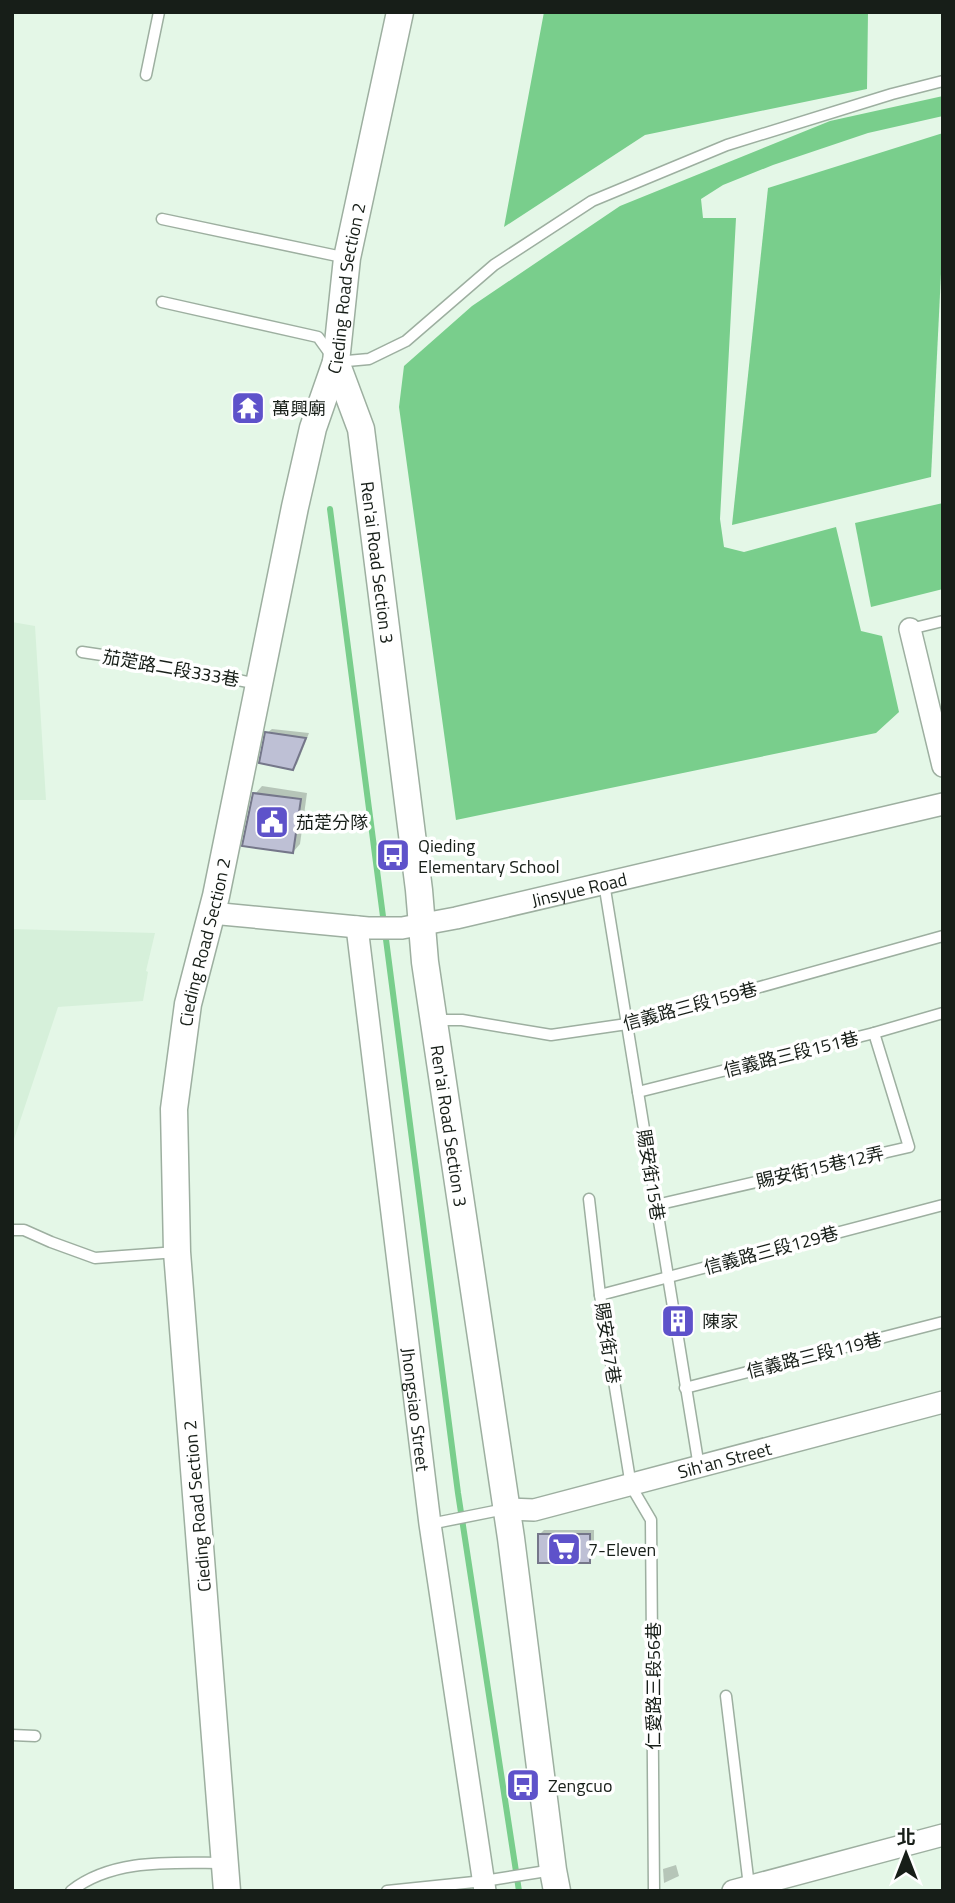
<svg xmlns="http://www.w3.org/2000/svg" width="955" height="1903" font-family="'Titillium Web','Noto Sans TC',sans-serif">
	<style>
		.built { fill: #d6f0da }
		.water { fill: #79ce8c }
		.shadow { fill: #0003 }
		.lines { fill: none; stroke-linecap: round; stroke-linejoin: round }
		.stream { stroke: #79ce8c; stroke-width: 6 }
		.building { fill: #bec0d5; stroke: #75778a; stroke-width: 2 }
		.service-casing { stroke: #9dafa0; stroke-width: 13 }
		.minor-casing { stroke: #9dafa0; stroke-width: 24 }
		.tertiary-casing { stroke: #9dafa0; stroke-width: 29 }
		.service { stroke: #fff; stroke-width: 10 }
		.minor { stroke: #fff; stroke-width: 21 }
		.tertiary { stroke: #fff; stroke-width: 26 }
		.labels { text-anchor: middle; dominant-baseline: central; stroke-width: 7; stroke-linejoin: round; paint-order: stroke }
		.street-label { font-size: 18px; fill: #171e18; stroke: #fff }
		.poi-label { font-size: 18px; fill: #171e18; stroke: #fff; text-anchor: start }
	</style>
	<rect width="100%" height="100%" fill="#e4f7e7"/>
	<!-- built -->
	<g class="built">
		<path d="M12 622 35 626 46 800H12Z"/>
		<path d="M12 929 155 933 146 971 148 972 143 1001 58 1007 12 1145Z"/>
	</g>
	<!-- water -->
	<g class="water">
		<path d="M544 12H868L867 89 645 135 504 227Z"/>
		<path d="M943 96V116L868 133 773 165 723 185 701 199 703 218H736L720 519 724 547 744 552 836 527 861 631 882 636 899 712 876 733 456 820 399 407 404 366 472 306 620 206 830 121Z"/>
		<path d="M943 133V233L931 477 732 525 768 188Z"/>
		<path d="M943 503V589L871 607 855 523Z"/>
	</g>
	<!-- shadow -->
	<g class="shadow">
		<path d="M272 729 309 733 297 764 293 768 267 733Z"/>
		<path d="M262 786 307 793 300 844 293 852 255 794Z"/>
		<path d="M544 1530H594V1557L589 1561 539 1535Z"/>
		<path d="M676 1865 679 1876 664 1883 663 1869Z"/>
	</g>
	<g class="lines">
		<!-- stream -->
		<path class="stream" d="M330 509 458 1493 519 1891"/>
	</g>
	<!-- building -->
	<g class="building">
		<path d="M265 732 306 738 293 770 259 763Z"/>
		<path d="M253 793 301 799 293 853 242 846Z"/>
		<rect x="538" y="1534" width="52" height="29"/>
	</g>
	<g class="lines">
		<!-- service casing -->
		<g class="service-casing">
			<g id="service">
				<path d="M146 75 159 12"/>
				<path d="M162 219 347 258"/>
				<path d="M162 302 318 337 336 362 369 359 406 341 494 265 592 201 727 145 892 94 943 81"/>
				<path d="M910 629 943 621"/>
				<path d="M82 652 142 661 258 684"/>
				<path d="M604 883 699 1467"/>
				<path d="M435 1020H462L551 1035 627 1024 943 936"/>
				<path d="M638 1092 874 1033 943 1013"/>
				<path d="M589 1199 600 1295 631 1486 651 1520 654 1891"/>
				<path d="M656 1205 909 1147 874 1033"/>
				<path d="M12 1230H24L51 1242 95 1258 177 1252"/>
				<path d="M600 1295 943 1205"/>
				<path d="M685 1388 943 1322"/>
				<path d="M430 1524 505 1509"/>
				<path d="M726 1696 749 1886"/>
				<path d="M12 1735 35 1736"/>
				<path d="M71 1891C113 1858 172 1863 223 1863"/>
				<path d="M387 1891 484 1881 553 1870"/>
			</g>
		</g>
		<!-- minor casing -->
		<g class="minor-casing">
			<g id="minor">
				<path d="M910 629 943 766"/>
				<path id="s1" d="M211 913 368 928H402L456 918 943 804"/>
				<path id="s2" d="M357 927 430 1524 485 1891"/>
				<path id="s3" d="M505 1509 534 1510 943 1402"/>
				<path d="M733 1891 943 1835"/>
			</g>
		</g>
		<!-- tertiary casing -->
		<g class="tertiary-casing">
			<g id="tertiary">
				<path id="s4" d="M336 362 361 429 419 890 425 962 511 1538 553 1870 557 1891"/>
				<path id="s5" d="M227 1891 177 1252 174 1109 188 1004 216 896 295 507 313 428 336 362 347 258 400 12"/>
			</g>
		</g>
		<!-- service -->
		<use href="#service" class="service"/>
		<!-- minor -->
		<use href="#minor" class="minor"/>
		<!-- tertiary -->
		<use href="#tertiary" class="tertiary"/>
	</g>
	<!-- icons -->
	<defs>
		<g id="temple-square" transform="scale(1.75)"><rect x="-9" y="-9" width="18" height="18" rx="4" fill="#5e52ca" stroke="#fff"/><path d="M0-6L5-2H3V0L6.5 2.5H4V6H1.5V3h-3V6H-4V2.5H-6.5L-3 0V-2H-5Z" fill="#fff"/></g>
		<g id="civic-square" transform="scale(1.75)"><rect x="-9" y="-9" width="18" height="18" rx="4" fill="#5e52ca" stroke="#fff"/><path d="M-.6-6.5H3V-4.5H.6V-3L4-1V1h2V6H-6V1h2V-1L-.6-3ZM-1.2 2.5V6h2.4V2.5Z" fill="#fff"/></g>
		<g id="bus-square" transform="scale(1.75)"><rect x="-9" y="-9" width="18" height="18" rx="4" fill="#5e52ca" stroke="#fff"/><path d="M-5-6H5V4H4V6H2V4H-2V6H-4V4H-5ZM-3.5-4V0h7V-4ZM-3.5 1.2v1.5H-2V1.2ZM2 1.2v1.5H3.5V1.2Z" fill="#fff"/></g>
		<g id="building-square" transform="scale(1.75)"><rect x="-9" y="-9" width="18" height="18" rx="4" fill="#5e52ca" stroke="#fff"/><path d="M-4-6H4V6H1V3H-1V6H-4ZM-2.5-4.3h1.7v1.8h-1.7ZM.8-4.3h1.7v1.8H.8ZM-2.5-1h1.7V.8h-1.7ZM.8-1h1.7V.8H.8Z" fill="#fff"/></g>
		<g id="supermarket-square" transform="scale(1.75)"><rect x="-9" y="-9" width="18" height="18" rx="4" fill="#5e52ca" stroke="#fff"/><path d="M-6-5.5h2.5l.6 2H6L4.5 2H-2.5L-4.4-4H-6ZM-1.5 3.2a1.3 1.3 0 1 0 .1 0ZM3 3.2a1.3 1.3 0 1 0 .1 0Z" fill="#fff"/></g>
	</defs>
	<g fill-rule="evenodd">
		<use href="#temple-square" x="248" y="408"/>
		<use href="#civic-square" x="272" y="822"/>
		<use href="#bus-square" x="393" y="855"/>
		<use href="#building-square" x="678" y="1321"/>
		<use href="#supermarket-square" x="564" y="1549"/>
		<use href="#bus-square" x="523" y="1785"/>
	</g>
	<g class="labels">
		<!-- street labels -->
		<g class="street-label">
			<text stroke="none"><textPath href="#s5" startOffset="1624">Cieding Road Section 2</textPath></text>
			<text stroke="none"><textPath href="#s4" startOffset="206">Ren'ai Road Section 3</textPath></text>
			<text transform="translate(171 668) rotate(10)">茄萣路二段333巷</text>
			<text stroke="none"><textPath href="#s1" startOffset="373">Jinsyue Road</textPath></text>
			<text stroke="none"><textPath href="#s5" startOffset="954">Cieding Road Section 2</textPath></text>
			<text transform="translate(690 1006) rotate(-15)">信義路三段159巷</text>
			<text transform="translate(791 1054) rotate(-14)">信義路三段151巷</text>
			<text stroke="none"><textPath href="#s4" startOffset="774">Ren'ai Road Section 3</textPath></text>
			<text transform="translate(820 1167) rotate(-13)">賜安街15巷12弄</text>
			<text transform="translate(651 1175) rotate(81)">賜安街15巷</text>
			<text transform="translate(771 1250) rotate(-15)">信義路三段129巷</text>
			<text transform="translate(608 1343) rotate(81)">賜安街7巷</text>
			<text transform="translate(814 1355) rotate(-14)">信義路三段119巷</text>
			<text stroke="none"><textPath href="#s2" startOffset="486">Jhongsiao Street</textPath></text>
			<text stroke="none"><textPath href="#s3" startOffset="226">Sih'an Street</textPath></text>
			<text transform="translate(197 1506) rotate(-95)">Cieding Road Section 2</text>
			<text transform="translate(653 1686) rotate(-90)">仁愛路三段56巷</text>
		</g>
		<!-- poi labels -->
		<g class="poi-label">
			<text x="272" y="408">萬興廟</text>
			<text x="296" y="822">茄萣分隊</text>
			<text x="418" y="845">Qieding<tspan x="418" dy="21">Elementary School</tspan></text>
			<text x="702" y="1321">陳家</text>
			<text x="588" y="1549">7-Eleven</text>
			<text x="548" y="1785">Zengcuo</text>
		</g>
	</g>
	<!-- border -->
	<rect width="955" height="1903" fill="none" stroke="#171e18" stroke-width="28"/>
	<!-- north arrow -->
	<g transform="translate(906 1854)" stroke="#ffffff" stroke-width="5" paint-order="stroke">
	<path d="M0-5L12 26L0 18L-12 26Z" fill="#171e18"/>
	<text y="-10" font-size="19" font-weight="bold" text-anchor="middle" fill="#171e18">北</text>
	</g>
</svg>
